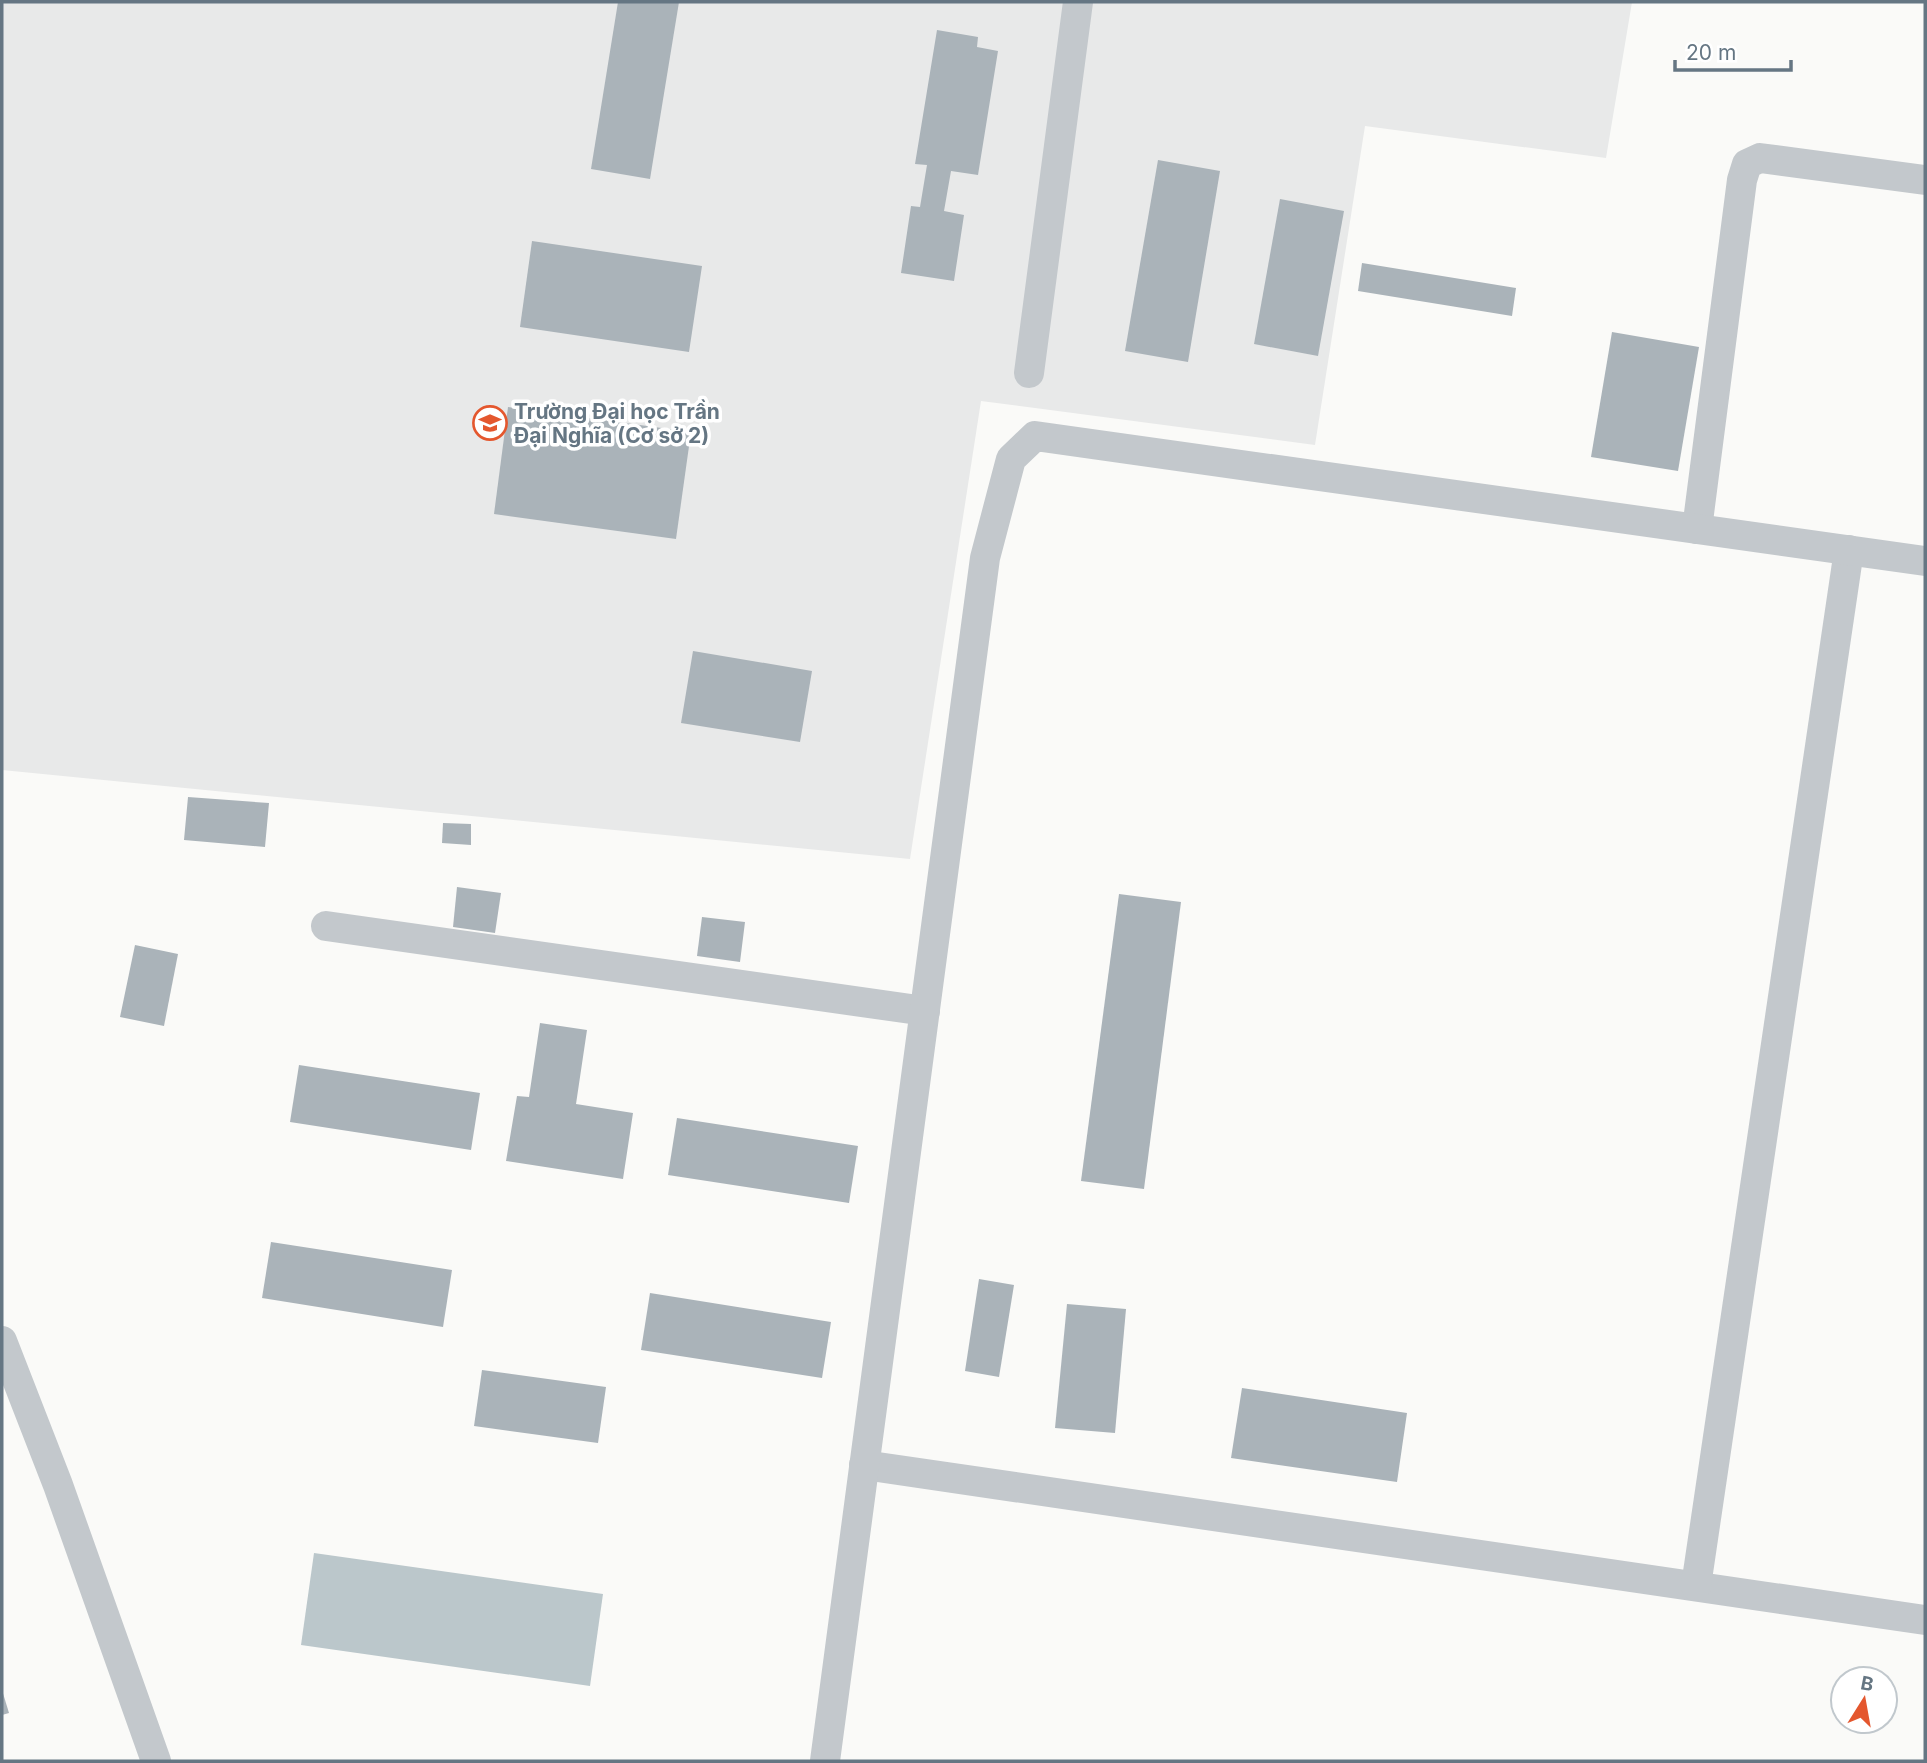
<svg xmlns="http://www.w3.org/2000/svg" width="1927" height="1763" font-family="Inter,sans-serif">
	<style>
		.built { fill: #e8e9e9 }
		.water { fill: #bbc7cb }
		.building { fill: #aab3b9 }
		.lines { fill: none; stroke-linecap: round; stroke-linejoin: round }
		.street { stroke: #c3c8cc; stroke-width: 30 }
		.labels { text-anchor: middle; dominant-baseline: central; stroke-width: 7; stroke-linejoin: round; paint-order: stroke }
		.poi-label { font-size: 21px; font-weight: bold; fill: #657683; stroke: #fff; text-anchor: start }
	</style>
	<rect width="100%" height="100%" fill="#fafaf8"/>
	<!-- built -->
	<path class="built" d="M2 2H1632L1606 158 1365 126 1315 445 981 401 910 859 2 770Z"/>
	<!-- water -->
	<path class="water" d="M314 1553 603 1594 590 1686 301 1645Z"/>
	<!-- building -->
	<g class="building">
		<path d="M618 2H679L650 179 591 169Z"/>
		<path d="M937 30 978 37 977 47 998 51 978 175 951 171 944 211 964 215 954 281 901 273 911 206 920 207 927 165 915 164Z"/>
		<path d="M1158 160 1220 171 1188 362 1125 351Z"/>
		<path d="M1280 199 1344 211 1318 356 1254 344Z"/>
		<path d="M532 241 702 266 689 352 520 327Z"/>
		<path d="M1362 263 1516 288 1512 316 1358 291Z"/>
		<path d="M1612 332 1699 347 1678 471 1591 457Z"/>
		<path d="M508 407 691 432 676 539 494 514Z"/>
		<path d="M693 651 812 671 800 742 681 723Z"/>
		<path d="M188 797 269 803 265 847 184 840Z"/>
		<path d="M443 823 471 824V845L442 843Z"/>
		<path d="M457 887 501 893 495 933 453 927Z"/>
		<path d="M1119 894 1181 902 1144 1189 1081 1181Z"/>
		<path d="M702 917 745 922 740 962 697 956Z"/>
		<path d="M135 945 178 954 164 1026 120 1017Z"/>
		<path d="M540 1023 587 1030 576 1104 633 1113 623 1179 506 1161 517 1096 529 1097Z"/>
		<path d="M299 1065 480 1093 471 1150 290 1122Z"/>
		<path d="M677 1118 858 1146 849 1203 668 1175Z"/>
		<path d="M271 1242 452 1270 443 1327 262 1298Z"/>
		<path d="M979 1279 1014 1285 999 1377 965 1371Z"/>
		<path d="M650 1293 831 1322 822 1378 641 1350Z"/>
		<path d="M1067 1304 1126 1309 1115 1433 1055 1428Z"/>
		<path d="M482 1370 606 1387 598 1443 474 1426Z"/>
		<path d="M1242 1388 1407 1413 1397 1482 1231 1458Z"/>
		<path d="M2 1690 9 1713 2 1715Z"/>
	</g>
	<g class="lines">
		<!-- street -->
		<g class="street">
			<path d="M1029 373 1078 2"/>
			<path d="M1697 529 1742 180 1747 164 1760 158 1925 180"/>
			<path d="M326 926 925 1011"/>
			<path d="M2 1341 58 1485 156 1761"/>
			<path d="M864 1465 1925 1620"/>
			<path d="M1696 1586 1849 550"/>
			<path d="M825 1761 985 558 1011 459 1035 436 1925 561"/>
		</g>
	</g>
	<!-- icons -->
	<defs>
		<g id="school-ring" transform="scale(1.75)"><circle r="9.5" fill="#fff" stroke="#e4572e" stroke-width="1.5"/><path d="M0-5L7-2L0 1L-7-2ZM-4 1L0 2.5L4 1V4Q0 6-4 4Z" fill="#e4572e"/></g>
	</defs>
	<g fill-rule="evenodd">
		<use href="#school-ring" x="490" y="423"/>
	</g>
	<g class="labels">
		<!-- poi labels -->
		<g class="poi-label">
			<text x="514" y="411">Trường Đại học Trần<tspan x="514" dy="24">Đại Nghĩa (Cơ sở 2)</tspan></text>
		</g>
	</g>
	<!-- border -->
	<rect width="1927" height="1763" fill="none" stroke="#657683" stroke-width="7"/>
	<!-- north arrow -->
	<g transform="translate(1864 1700) rotate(11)"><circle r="33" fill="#ffffff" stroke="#c1c8cd" stroke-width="2"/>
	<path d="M0-5L12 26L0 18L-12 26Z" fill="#e4572e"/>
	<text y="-10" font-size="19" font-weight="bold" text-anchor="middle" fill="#657683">B</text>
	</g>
	<!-- scale -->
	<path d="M1675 60v10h116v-10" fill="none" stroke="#657683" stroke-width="3.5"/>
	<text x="1686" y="60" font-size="21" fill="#657683" stroke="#ffffff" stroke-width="5" paint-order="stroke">20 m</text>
</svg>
